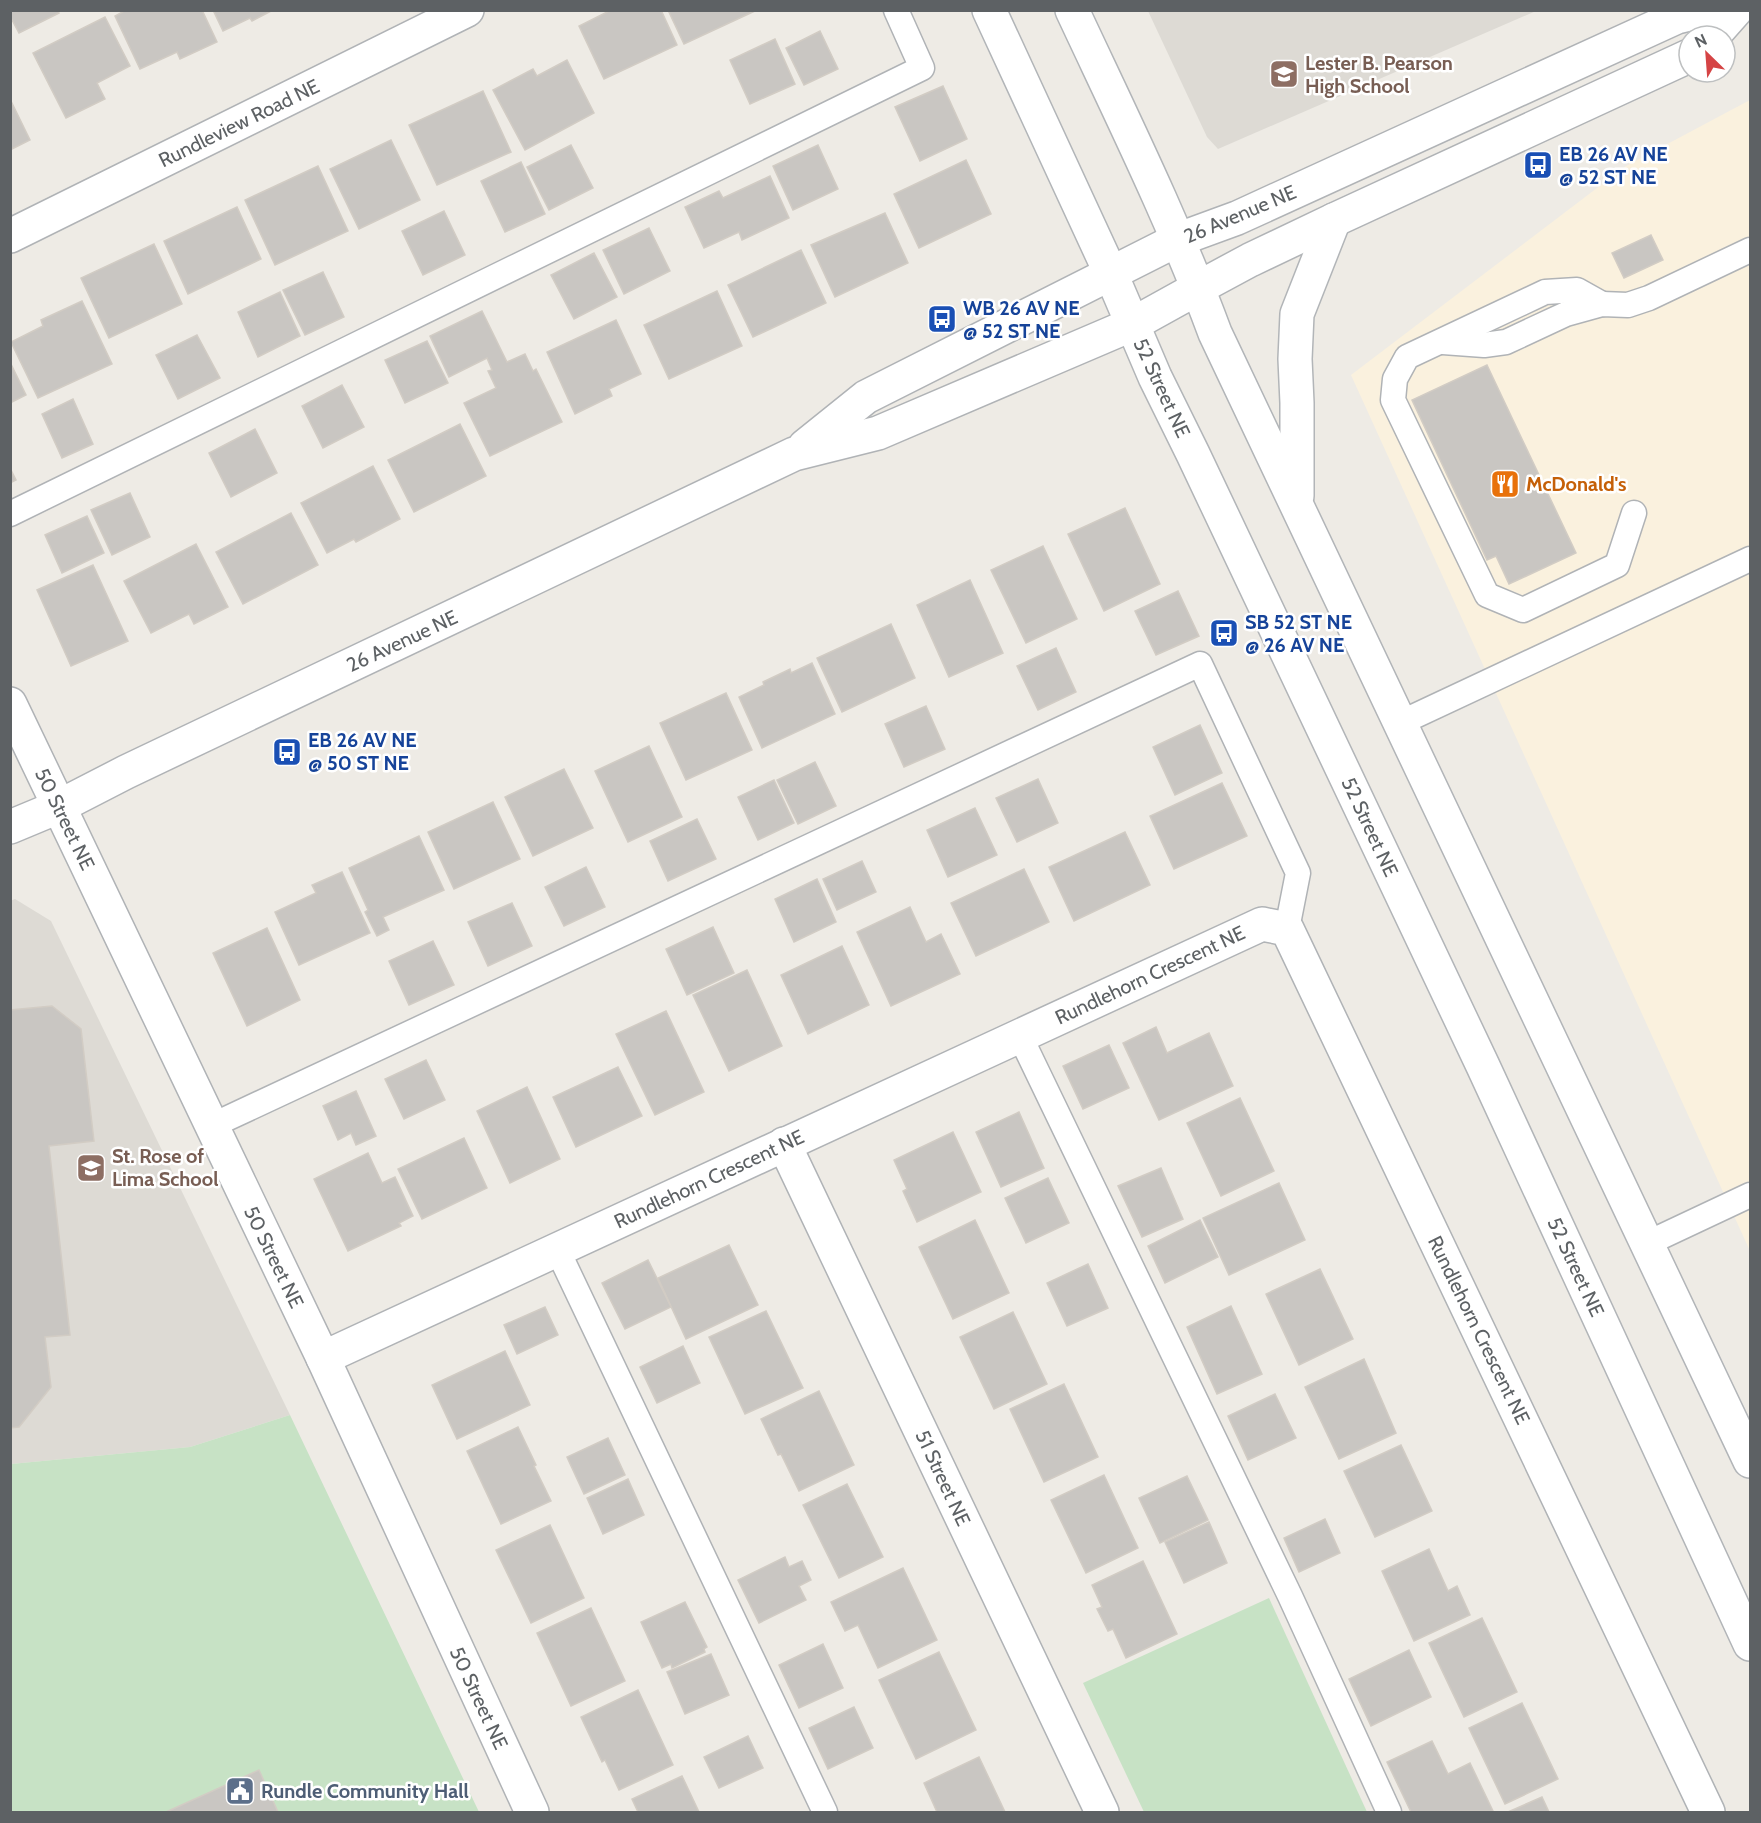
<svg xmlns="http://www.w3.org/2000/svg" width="1761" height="1823" font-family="Cabin,sans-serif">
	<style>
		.commercial { fill: #faf1de }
		.education { fill: #dddad4 }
		.green { fill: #c7e2c5 }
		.building { fill: #c9c6c2; stroke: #d2ccc4; stroke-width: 1.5 }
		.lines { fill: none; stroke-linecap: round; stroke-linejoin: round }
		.service-casing { stroke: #b0b3b6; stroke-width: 27 }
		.minor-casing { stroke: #b0b3b6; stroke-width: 36 }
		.tertiary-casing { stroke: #b0b3b6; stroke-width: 36 }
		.secondary-casing { stroke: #b2b5b8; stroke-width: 36 }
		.service { stroke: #fff; stroke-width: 24 }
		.minor { stroke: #fff; stroke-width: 33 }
		.tertiary { stroke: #fff; stroke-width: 33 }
		.secondary { stroke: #fff; stroke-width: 33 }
		.labels { text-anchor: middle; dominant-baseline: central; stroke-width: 5; stroke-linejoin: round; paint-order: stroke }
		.education-label { font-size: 20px; font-weight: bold; fill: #785e54; stroke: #fff; text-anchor: start }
		.street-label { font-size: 20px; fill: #5d6164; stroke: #fff }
		.transit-label { font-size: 20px; font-weight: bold; fill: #164399; stroke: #fff; text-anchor: start }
		.food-label { font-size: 20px; font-weight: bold; fill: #c56008; stroke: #fff; text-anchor: start }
		.service-label { font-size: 20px; font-weight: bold; fill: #4e5e75; stroke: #fff; text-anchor: start }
	</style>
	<rect width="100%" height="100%" fill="#eeebe5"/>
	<!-- commercial -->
	<path class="commercial" d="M1750 100V1251L1351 375 1626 166Z"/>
	<!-- education -->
	<g class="education">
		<path d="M1148 11H1536L1218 149 1207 137Z"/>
		<path d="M15 899 51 921 290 1415 190 1447 11 1464 10 901Z"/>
	</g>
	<!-- green -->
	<g class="green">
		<path d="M290 1415 479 1812H11V1464L190 1447Z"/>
		<path d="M1269 1598 1367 1812H1144L1083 1683Z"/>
	</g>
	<!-- building -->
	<g class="building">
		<path d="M10 10H58L59 13 19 33 10 16Z"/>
		<path d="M126 10H202L217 42 180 59 177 52 140 69 115 16Z"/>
		<path d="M213 10H273L252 21 250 18 223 31Z"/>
		<path d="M611 10H661L677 45 604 79 579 26Z"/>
		<path d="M668 10H757L684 44Z"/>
		<path d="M105 17 130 66 97 83 105 99 66 118 33 53Z"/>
		<path d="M820 31 838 69 804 85 786 48Z"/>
		<path d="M775 39 795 84 750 104 730 60Z"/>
		<path d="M567 60 594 113 525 150 493 90 533 69 537 76Z"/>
		<path d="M943 86 967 139 920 161 895 107Z"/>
		<path d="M483 91 511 152 437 185 409 125Z"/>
		<path d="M10 99 30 140 10 150Z"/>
		<path d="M391 140 420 200 359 229 330 169Z"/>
		<path d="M571 145 593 188 549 210 527 167Z"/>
		<path d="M818 145 838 189 793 210 773 166Z"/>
		<path d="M966 160 991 214 919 248 894 194Z"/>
		<path d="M521 162 545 214 505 232 481 181Z"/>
		<path d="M318 166 348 231 275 265 245 200Z"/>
		<path d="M770 176 789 218 742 240 739 232 704 248 685 207 719 191 723 198Z"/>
		<path d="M237 207 261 259 188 294 164 241Z"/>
		<path d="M444 211 465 255 423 275 402 231Z"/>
		<path d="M885 213 908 263 835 297 811 245Z"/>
		<path d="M649 228 670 271 624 294 603 250Z"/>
		<path d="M1651 235 1663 260 1624 278 1612 253Z"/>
		<path d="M154 244 182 304 109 338 81 278Z"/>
		<path d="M801 250 826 303 753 337 728 285Z"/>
		<path d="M594 253 617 297 574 319 551 275Z"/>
		<path d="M323 272 344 317 305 335 283 290Z"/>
		<path d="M717 291 742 346 669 379 644 325Z"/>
		<path d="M280 292 300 336 258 357 238 312Z"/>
		<path d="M82 301 112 364 38 398 11 342 43 326 41 320Z"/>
		<path d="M482 311 507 362 525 354 533 371 536 369 562 422 490 456 464 403 496 388 488 371 492 370 487 358 449 377 430 336Z"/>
		<path d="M616 320 641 374 609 389 612 396 575 414 547 352Z"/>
		<path d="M197 335 220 378 178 399 156 355Z"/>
		<path d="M427 341 448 383 405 403 385 360Z"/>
		<path d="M10 362 26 395 10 403Z"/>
		<path d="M1487 365 1576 553 1509 584 1496 556 1487 560 1412 400Z"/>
		<path d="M342 385 364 427 323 448 302 406Z"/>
		<path d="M73 399 93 444 62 458 42 414Z"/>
		<path d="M460 424 486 476 414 512 388 460Z"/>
		<path d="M255 429 277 473 231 497 209 453Z"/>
		<path d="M373 466 400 519 356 542 354 539 327 553 301 503Z"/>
		<path d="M10 468 16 480 10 483Z"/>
		<path d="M130 493 150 537 112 555 91 510Z"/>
		<path d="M1125 508 1160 584 1104 611 1068 534Z"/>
		<path d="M291 513 318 565 243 604 216 552Z"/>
		<path d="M87 516 104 553 62 573 45 535Z"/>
		<path d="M196 544 228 607 194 624 189 614 151 633 124 581Z"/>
		<path d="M1043 546 1077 619 1026 643 991 570Z"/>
		<path d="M93 565 128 641 71 666 37 590Z"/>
		<path d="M970 580 1003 653 949 677 917 605Z"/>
		<path d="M1178 591 1199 636 1156 655 1135 611Z"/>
		<path d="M891 624 915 678 842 712 817 658Z"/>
		<path d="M1056 648 1076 692 1038 710 1017 666Z"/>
		<path d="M812 663 835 714 762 748 739 697 764 685 763 682 790 669 791 673Z"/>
		<path d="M726 693 752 750 686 780 660 723Z"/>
		<path d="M926 706 945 749 904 767 885 724Z"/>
		<path d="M1200 725 1222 773 1175 795 1153 747Z"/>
		<path d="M649 746 682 817 628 842 595 771Z"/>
		<path d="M815 762 836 806 798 824 777 780Z"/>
		<path d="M564 769 593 828 533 856 505 797Z"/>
		<path d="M1038 779 1058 823 1017 842 996 798Z"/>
		<path d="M774 780 794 823 758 840 738 797Z"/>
		<path d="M1222 783 1247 836 1174 869 1150 816Z"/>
		<path d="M493 802 520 859 454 889 428 832Z"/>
		<path d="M975 808 997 855 948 877 927 830Z"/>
		<path d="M697 819 716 859 668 881 650 841Z"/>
		<path d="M1125 832 1150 885 1074 921 1049 867Z"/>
		<path d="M419 836 444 890 383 917 389 930 377 936 365 912 368 910 349 868Z"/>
		<path d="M862 861 876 892 837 910 823 879Z"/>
		<path d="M586 867 605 907 564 926 545 887Z"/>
		<path d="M1024 869 1049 922 976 956 951 903Z"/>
		<path d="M342 872 370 933 299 965 275 912 316 893 312 885Z"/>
		<path d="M817 879 836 922 794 942 775 899Z"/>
		<path d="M512 903 532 946 488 966 468 922Z"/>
		<path d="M910 907 926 942 941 934 960 974 891 1006 857 932Z"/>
		<path d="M713 927 734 973 687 995 666 949Z"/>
		<path d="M267 928 300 1000 247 1026 213 953Z"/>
		<path d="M433 941 454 985 409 1005 389 961Z"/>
		<path d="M842 946 869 1005 808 1034 781 975Z"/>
		<path d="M747 970 782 1046 729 1071 693 995Z"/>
		<path d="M52 1006 81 1029 94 1141 49 1146 70 1335 45 1337 51 1387 19 1427 10 1428V1010Z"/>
		<path d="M666 1011 704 1092 655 1115 616 1034Z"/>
		<path d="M1156 1027 1167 1053 1209 1033 1233 1086 1159 1120 1123 1043Z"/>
		<path d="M1109 1045 1129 1088 1083 1109 1063 1066Z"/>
		<path d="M426 1060 445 1100 404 1119 385 1079Z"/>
		<path d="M618 1067 642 1116 576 1147 553 1097Z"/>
		<path d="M527 1087 560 1159 510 1183 477 1111Z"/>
		<path d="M356 1091 376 1136 356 1145 351 1133 338 1140 323 1106Z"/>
		<path d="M1240 1098 1274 1171 1221 1196 1187 1123Z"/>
		<path d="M1019 1112 1044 1168 1001 1187 976 1132Z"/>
		<path d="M953 1132 981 1192 917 1222 903 1191 907 1189 894 1160Z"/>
		<path d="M464 1138 487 1188 422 1219 398 1169Z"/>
		<path d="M368 1153 382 1183 395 1177 413 1216 399 1223 401 1226 348 1251 314 1179Z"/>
		<path d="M1161 1168 1183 1219 1142 1237 1118 1186Z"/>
		<path d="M1048 1178 1069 1223 1026 1243 1005 1198Z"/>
		<path d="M1279 1183 1305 1240 1229 1275 1203 1218Z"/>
		<path d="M975 1220 1009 1293 953 1319 919 1247Z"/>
		<path d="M1200 1220 1218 1257 1165 1283 1148 1246Z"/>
		<path d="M729 1245 758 1305 686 1339 658 1278Z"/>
		<path d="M648 1260 671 1307 625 1329 602 1283Z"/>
		<path d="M1088 1264 1108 1308 1067 1326 1047 1283Z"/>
		<path d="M1320 1269 1353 1339 1299 1365 1266 1294Z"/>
		<path d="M1231 1306 1262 1374 1217 1394 1187 1327Z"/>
		<path d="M545 1307 558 1335 517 1354 504 1325Z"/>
		<path d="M766 1311 803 1388 745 1414 709 1337Z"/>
		<path d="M1013 1312 1047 1384 994 1409 960 1337Z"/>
		<path d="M683 1346 700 1383 657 1403 640 1367Z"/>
		<path d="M505 1351 530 1405 457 1439 432 1385Z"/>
		<path d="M1364 1359 1396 1433 1339 1459 1305 1387Z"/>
		<path d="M1064 1384 1098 1457 1044 1482 1010 1409Z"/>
		<path d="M819 1391 854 1465 799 1491 781 1454 778 1455 761 1419Z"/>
		<path d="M1275 1394 1296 1438 1248 1460 1228 1416Z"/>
		<path d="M518 1427 536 1465 534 1466 551 1501 501 1524 467 1451Z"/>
		<path d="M608 1438 625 1475 584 1494 567 1457Z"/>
		<path d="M1401 1445 1432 1511 1375 1537 1344 1471Z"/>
		<path d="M1104 1475 1138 1548 1086 1573 1051 1500Z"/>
		<path d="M1187 1476 1208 1520 1160 1543 1139 1498Z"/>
		<path d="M628 1479 644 1515 603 1534 587 1498Z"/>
		<path d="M847 1484 883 1557 839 1578 803 1505Z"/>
		<path d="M1325 1519 1340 1553 1299 1572 1284 1538Z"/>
		<path d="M1209 1522 1227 1563 1184 1583 1165 1542Z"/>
		<path d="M550 1525 584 1598 531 1623 496 1550Z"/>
		<path d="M1429 1549 1448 1591 1457 1586 1470 1615 1414 1641 1382 1571Z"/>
		<path d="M785 1557 789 1567 802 1561 811 1580 799 1586 806 1600 759 1623 738 1580Z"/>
		<path d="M1143 1561 1177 1634 1126 1658 1113 1629 1108 1631 1097 1609 1102 1607 1092 1585Z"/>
		<path d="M903 1568 937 1640 878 1668 858 1625 845 1631 831 1602Z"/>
		<path d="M685 1602 707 1647 704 1649 705 1652 672 1668 671 1664 662 1668 641 1622Z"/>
		<path d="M591 1608 625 1681 571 1706 537 1633Z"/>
		<path d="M1482 1618 1517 1692 1464 1717 1429 1643Z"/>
		<path d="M823 1644 843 1688 799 1708 779 1665Z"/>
		<path d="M1409 1650 1431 1697 1371 1726 1349 1679Z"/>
		<path d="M939 1652 976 1730 916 1759 879 1680Z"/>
		<path d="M711 1654 729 1695 685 1714 667 1672Z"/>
		<path d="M638 1690 673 1765 619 1790 605 1760 602 1762 581 1717Z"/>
		<path d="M1522 1703 1558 1779 1505 1804 1469 1728Z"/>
		<path d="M854 1707 873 1748 828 1769 809 1728Z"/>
		<path d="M748 1736 763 1768 719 1788 704 1757Z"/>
		<path d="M1432 1741 1448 1774 1470 1763 1493 1811 1411 1812 1387 1762Z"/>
		<path d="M979 1757 1005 1812H937L924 1783Z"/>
		<path d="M259 1770 278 1812H166Z"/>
		<path d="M682 1776 699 1812H638L632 1799Z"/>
		<path d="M1542 1797 1549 1812H1508Z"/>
	</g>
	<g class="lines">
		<!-- service casing -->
		<g class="service-casing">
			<g id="service">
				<path d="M1602 304 1577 290 1545 292 1407 357 1395 379 1393 400 1487 595 1523 610 1617 565 1634 513"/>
				<path d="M1443 342 1484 345 1506 342 1566 314 1602 304 1628 305 1649 298 1750 250"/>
				<path d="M10 514 922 68 896 10"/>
				<path d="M1400 723 1750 559"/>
				<path d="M1020 1036 1290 1596 1389 1812"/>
				<path d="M211 1126 1200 664 1298 873 1287 929"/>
				<path d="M1648 1243 1750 1195"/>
				<path d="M557 1249 825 1812"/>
			</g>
		</g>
		<!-- minor casing -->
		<g class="minor-casing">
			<g id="minor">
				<path d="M1713 36 1736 10"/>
				<path d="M10 236 467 10"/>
				<path d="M1177 240 1237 218 1677 17 1706 10"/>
				<path d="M1198 288 1250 260 1334 220 1689 56"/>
				<path d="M10 704 323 1358 532 1812"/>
				<path d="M784 1144 1102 1812"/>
				<path d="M323 1358 1262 924 1287 929 1708 1812"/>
			</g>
		</g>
		<!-- tertiary casing -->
		<g class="tertiary-casing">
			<g id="tertiary">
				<path d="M805 446 866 397 1177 240"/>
				<path d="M10 827 58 807 126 772 794 454 878 433 1133 324 1198 288"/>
			</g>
		</g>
		<!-- secondary casing -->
		<g class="secondary-casing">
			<g id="secondary">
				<path d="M989 10 1111 274 1155 377 1193 454 1483 1066 1750 1644"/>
				<path d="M1072 10C1122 117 1174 222 1215 333L1750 1461"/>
				<path d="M1297 496V403L1295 359 1297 314 1334 220"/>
			</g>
		</g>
		<!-- service -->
		<use href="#service" class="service"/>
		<!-- minor -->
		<use href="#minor" class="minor"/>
		<!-- tertiary -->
		<use href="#tertiary" class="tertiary"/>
		<!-- secondary -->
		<use href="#secondary" class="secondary"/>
	</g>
	<!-- icons -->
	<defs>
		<g id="school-square" transform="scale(1.5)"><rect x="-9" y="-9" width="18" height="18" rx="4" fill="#8d6e63" stroke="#fff"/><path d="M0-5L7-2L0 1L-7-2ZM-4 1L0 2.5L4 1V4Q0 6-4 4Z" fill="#fff"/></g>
		<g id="bus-square" transform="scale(1.5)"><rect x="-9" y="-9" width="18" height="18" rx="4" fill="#1a4fb4" stroke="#fff"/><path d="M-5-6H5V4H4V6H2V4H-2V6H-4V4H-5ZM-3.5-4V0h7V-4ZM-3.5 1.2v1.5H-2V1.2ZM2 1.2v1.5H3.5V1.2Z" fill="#fff"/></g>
		<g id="restaurant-square" transform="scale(1.5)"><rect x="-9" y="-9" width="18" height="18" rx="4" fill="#e8710a" stroke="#fff"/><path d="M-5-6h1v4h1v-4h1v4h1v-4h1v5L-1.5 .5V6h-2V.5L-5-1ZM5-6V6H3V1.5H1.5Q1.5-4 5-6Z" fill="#fff"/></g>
		<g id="civic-square" transform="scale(1.5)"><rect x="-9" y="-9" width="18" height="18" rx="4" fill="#5c6f8a" stroke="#fff"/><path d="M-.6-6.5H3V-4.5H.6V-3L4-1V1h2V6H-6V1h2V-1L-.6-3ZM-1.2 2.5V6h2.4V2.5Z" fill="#fff"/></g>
	</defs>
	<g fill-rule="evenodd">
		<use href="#school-square" x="1284" y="74"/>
		<use href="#bus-square" x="1538" y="165"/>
		<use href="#bus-square" x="942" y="319"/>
		<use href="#restaurant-square" x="1505" y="484"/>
		<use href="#bus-square" x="1224" y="633"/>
		<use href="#bus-square" x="287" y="752"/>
		<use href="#school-square" x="91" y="1168"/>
		<use href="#civic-square" x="240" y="1791"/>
	</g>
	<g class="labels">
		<!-- education labels -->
		<g class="education-label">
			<text x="1305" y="63">Lester B. Pearson<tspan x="1305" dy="23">High School</tspan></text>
			<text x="112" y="1156">St. Rose of<tspan x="112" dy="23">Lima School</tspan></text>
		</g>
		<!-- street labels -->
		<g class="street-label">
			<text transform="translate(239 123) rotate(-26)">Rundleview Road NE</text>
			<text transform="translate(1240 214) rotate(-23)">26 Avenue NE</text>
			<text transform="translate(1162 388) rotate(65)">52 Street NE</text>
			<text transform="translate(402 641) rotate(-25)">26 Avenue NE</text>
			<text transform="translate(65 819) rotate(64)">50 Street NE</text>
			<text transform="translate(1370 827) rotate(65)">52 Street NE</text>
			<text transform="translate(1150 975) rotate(-25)">Rundlehorn Crescent NE</text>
			<text transform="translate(709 1179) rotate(-25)">Rundlehorn Crescent NE</text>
			<text transform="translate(274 1257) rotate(64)">50 Street NE</text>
			<text transform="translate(1576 1267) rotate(65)">52 Street NE</text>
			<text transform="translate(1479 1330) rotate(64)">Rundlehorn Crescent NE</text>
			<text transform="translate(943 1478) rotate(65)">51 Street NE</text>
			<text transform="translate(479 1698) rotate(65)">50 Street NE</text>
		</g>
		<!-- transit labels -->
		<g class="transit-label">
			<text x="1559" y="154">EB 26 AV NE<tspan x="1559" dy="23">@ 52 ST NE</tspan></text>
			<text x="963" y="308">WB 26 AV NE<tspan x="963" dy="23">@ 52 ST NE</tspan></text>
			<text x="1245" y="622">SB 52 ST NE<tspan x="1245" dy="23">@ 26 AV NE</tspan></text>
			<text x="308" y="740">EB 26 AV NE<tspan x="308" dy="23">@ 50 ST NE</tspan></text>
		</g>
		<!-- food labels -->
		<g class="food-label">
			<text x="1526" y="484">McDonald's</text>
		</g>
		<!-- service labels -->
		<g class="service-label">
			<text x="261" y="1791">Rundle Community Hall</text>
		</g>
	</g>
	<!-- border -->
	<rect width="1761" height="1823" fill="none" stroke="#5d6164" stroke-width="24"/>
	<!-- north arrow -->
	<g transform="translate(1707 54) rotate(335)"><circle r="28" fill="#ffffff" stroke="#bec0c1" stroke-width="1.5"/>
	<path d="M0-4.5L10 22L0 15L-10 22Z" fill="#d54445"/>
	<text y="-9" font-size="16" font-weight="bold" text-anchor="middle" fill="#5d6164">N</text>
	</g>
</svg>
